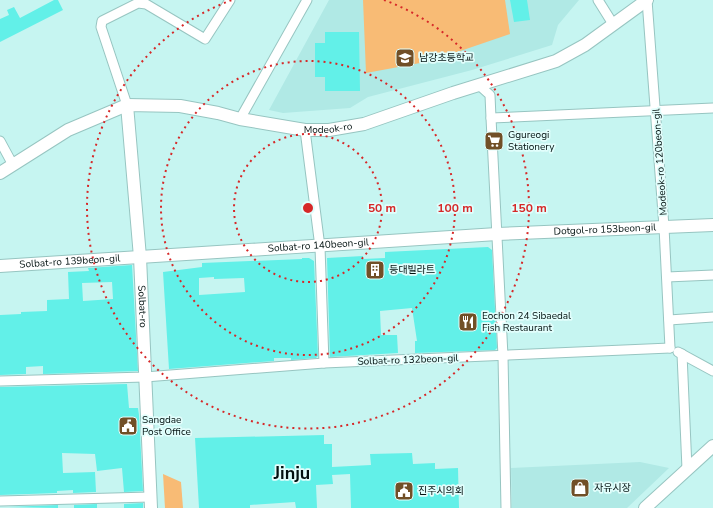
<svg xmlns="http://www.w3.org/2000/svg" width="713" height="508" font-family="'Nunito Sans','Noto Sans KR',sans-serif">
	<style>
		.built { fill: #b0e9e5 }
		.green { fill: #f8bb75 }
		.building { fill: #62f0e8; fill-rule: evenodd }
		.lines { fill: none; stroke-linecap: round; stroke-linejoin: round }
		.street-casing { stroke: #97c5c1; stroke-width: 11 }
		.secondary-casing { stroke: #97c5c1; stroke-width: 14 }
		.street { stroke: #fff; stroke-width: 9 }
		.secondary { stroke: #fff; stroke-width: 12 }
		.ring { fill: none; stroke: #d62828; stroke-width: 2; stroke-dasharray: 2 4 }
		.labels { text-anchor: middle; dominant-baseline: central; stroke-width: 3.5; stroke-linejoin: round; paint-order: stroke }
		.poi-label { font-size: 10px; fill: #021110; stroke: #e2fefc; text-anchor: start }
		.street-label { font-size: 10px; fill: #021110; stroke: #e2fefc }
		.town-label { font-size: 18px; font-weight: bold; fill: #021110; stroke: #e2fefc }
		.centre { fill: #d62828; stroke: #e2fefc; stroke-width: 2 }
		.ring-label { font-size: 12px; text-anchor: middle; font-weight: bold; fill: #d62828; stroke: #e2fefc; stroke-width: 3.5; stroke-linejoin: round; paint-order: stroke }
	</style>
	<rect width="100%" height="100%" fill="#c6f5f1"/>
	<!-- built -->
	<g class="built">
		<path d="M329 0H579L558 25 552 45 472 70 368 97 350 108 283 113 269 110Z"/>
		<path d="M640 462 669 468 627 508H512L511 468Z"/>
	</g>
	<!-- green -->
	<g class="green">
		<path d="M363 0H505L510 34 431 61 366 73Z"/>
		<path d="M163 474 181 482 183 508H165Z"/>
	</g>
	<!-- building -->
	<g class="building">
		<path d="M54 0H58L63 10 0 42V19L9 15 7 10 14 7 20 18Z"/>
		<path d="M510 0H527L530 20 514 22Z"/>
		<path d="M325 32H359L360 91H325V77H315V43H325Z"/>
		<path d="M488 247 492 250 497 348 495 350 415 353V341H417L412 308 380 311 381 335H397L398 353 330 357 327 258 363 256V259L385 258V252Z"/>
		<path d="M302 258H309L314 261 318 356 316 358 291 360V358H274V361L169 369 163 272 202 267V263L302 259ZM214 277V279L244 278 245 292 199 295V278Z"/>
		<path d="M132 265 138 371 43 374V366L26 367V374L0 375V315L21 314V312L47 311V300L69 299 68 272 89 271 88 268ZM112 282 113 299 83 301 82 283Z"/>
		<path d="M127 384 129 408H138L139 415 143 491 124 492 122 468 97 471 95 454 62 453 63 473 95 472 96 492 73 493V490L57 491V493L0 495V387Z"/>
		<path d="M324 435V444H332V467L371 465 370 454 412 453 413 464 435 463V469L458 468 459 508H351L350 474 332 475 333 484 316 485 317 508H296L295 502 250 505V508H199L195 438Z"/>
		<path d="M143 503V508H124V504Z"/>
		<path d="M97 504V508H74V505Z"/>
		<path d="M58 505V508L8 507Z"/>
	</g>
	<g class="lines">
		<!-- street casing -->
		<g class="street-casing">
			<g id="street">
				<path d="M598 0 613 24"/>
				<path d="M647 0 664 227 670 348"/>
				<path d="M480 86 490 95 491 118 503 356 506 508"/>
				<path d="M127 105 101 27 102 21 138 3 146 4 205 39 230 0"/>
				<path d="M491 118 713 108"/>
				<path d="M240 119 307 0"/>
				<path d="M305 130 320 247 324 363"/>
				<path d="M0 141 13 165"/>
				<path d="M667 277 713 275"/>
				<path d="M669 320 713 317"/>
				<path d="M678 352 713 371"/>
				<path d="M682 354 687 469"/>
				<path d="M0 381 145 377 324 363 670 348"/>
				<path d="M0 501 150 497"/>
			</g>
		</g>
		<!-- secondary casing -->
		<g class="secondary-casing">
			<g id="secondary">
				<path id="s1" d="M127 105 140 257 151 508"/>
				<path id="s2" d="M0 173 68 130 127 105 180 106 218 113 240 119 305 130H329L364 124 453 93 556 61 585 45 647 0"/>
				<path id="s3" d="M0 266 497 234 713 225"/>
				<path d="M645 508 713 446"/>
			</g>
		</g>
		<!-- street -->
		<use href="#street" class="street"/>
		<!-- secondary -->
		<use href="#secondary" class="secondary"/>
	</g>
	<!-- distance rings -->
	<g class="ring">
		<circle cx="308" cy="208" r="74"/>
		<circle cx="308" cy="208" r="147"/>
		<path d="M384 0A221 221 0 1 1 232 0"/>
	</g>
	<!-- icons -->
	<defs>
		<g id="school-square" transform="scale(1)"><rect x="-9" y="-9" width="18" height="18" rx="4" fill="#714f27" stroke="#e2fefc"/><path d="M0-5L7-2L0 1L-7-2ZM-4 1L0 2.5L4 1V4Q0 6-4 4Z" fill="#fff"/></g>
		<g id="supermarket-square" transform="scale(1)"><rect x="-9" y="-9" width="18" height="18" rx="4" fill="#714f27" stroke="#e2fefc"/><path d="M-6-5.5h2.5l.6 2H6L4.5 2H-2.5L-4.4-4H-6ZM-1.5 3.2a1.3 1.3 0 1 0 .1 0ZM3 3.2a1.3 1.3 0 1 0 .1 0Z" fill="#fff"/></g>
		<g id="building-square" transform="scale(1)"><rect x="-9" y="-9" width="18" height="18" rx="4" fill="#714f27" stroke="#e2fefc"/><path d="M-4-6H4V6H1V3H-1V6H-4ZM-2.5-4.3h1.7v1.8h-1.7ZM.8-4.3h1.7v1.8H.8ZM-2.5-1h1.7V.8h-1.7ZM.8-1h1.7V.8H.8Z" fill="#fff"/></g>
		<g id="restaurant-square" transform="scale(1)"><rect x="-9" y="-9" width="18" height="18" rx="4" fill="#714f27" stroke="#e2fefc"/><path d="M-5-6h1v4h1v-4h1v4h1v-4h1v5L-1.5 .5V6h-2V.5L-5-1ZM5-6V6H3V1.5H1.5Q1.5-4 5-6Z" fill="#fff"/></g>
		<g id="civic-square" transform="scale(1)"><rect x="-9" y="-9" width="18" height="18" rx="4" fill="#714f27" stroke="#e2fefc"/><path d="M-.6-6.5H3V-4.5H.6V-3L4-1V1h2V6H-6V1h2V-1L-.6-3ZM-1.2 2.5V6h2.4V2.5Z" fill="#fff"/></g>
		<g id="shop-square" transform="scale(1)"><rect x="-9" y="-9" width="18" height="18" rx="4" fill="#714f27" stroke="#e2fefc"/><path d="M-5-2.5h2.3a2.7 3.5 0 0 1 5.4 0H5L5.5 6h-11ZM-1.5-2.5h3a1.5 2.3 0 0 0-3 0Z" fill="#fff"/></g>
	</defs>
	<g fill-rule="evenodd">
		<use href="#school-square" x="405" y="58"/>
		<use href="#supermarket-square" x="494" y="141"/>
		<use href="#building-square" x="375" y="270"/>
		<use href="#restaurant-square" x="468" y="322"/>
		<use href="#civic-square" x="128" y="426"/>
		<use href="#shop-square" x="580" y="488"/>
		<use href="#civic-square" x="404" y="491"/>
	</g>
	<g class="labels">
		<!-- poi labels -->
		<g class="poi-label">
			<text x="419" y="58">남강초등학교</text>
			<text x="508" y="135">Ggureogi<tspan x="508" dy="12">Stationery</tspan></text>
			<text x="389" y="270">등대빌라트</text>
			<text x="482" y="316">Eochon 24 Sibaedal<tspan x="482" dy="12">Fish Restaurant</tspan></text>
			<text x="142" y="420">Sangdae<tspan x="142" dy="12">Post Office</tspan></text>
			<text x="594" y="488">자유시장</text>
			<text x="418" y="491">진주시의회</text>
		</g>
		<!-- street labels -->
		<g class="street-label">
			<text stroke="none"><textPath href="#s2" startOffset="348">Modeok-ro</textPath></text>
			<text transform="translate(660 162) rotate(-94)">Modeok-ro 120beon-gil</text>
			<text stroke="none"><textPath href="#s3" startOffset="606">Dotgol-ro 153beon-gil</textPath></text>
			<text stroke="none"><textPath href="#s3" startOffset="319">Solbat-ro 140beon-gil</textPath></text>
			<text stroke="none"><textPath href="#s3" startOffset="70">Solbat-ro 139beon-gil</textPath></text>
			<text stroke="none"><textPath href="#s1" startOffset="202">Solbat-ro</textPath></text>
			<text transform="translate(408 360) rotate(-2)">Solbat-ro 132beon-gil</text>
		</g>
		<!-- town labels -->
		<g class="town-label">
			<text x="292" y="473">Jinju</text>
		</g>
	</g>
	<circle cx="308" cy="208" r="6" class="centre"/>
	<g class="ring-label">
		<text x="382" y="212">50 m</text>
		<text x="455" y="212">100 m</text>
		<text x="529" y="212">150 m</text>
	</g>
</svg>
